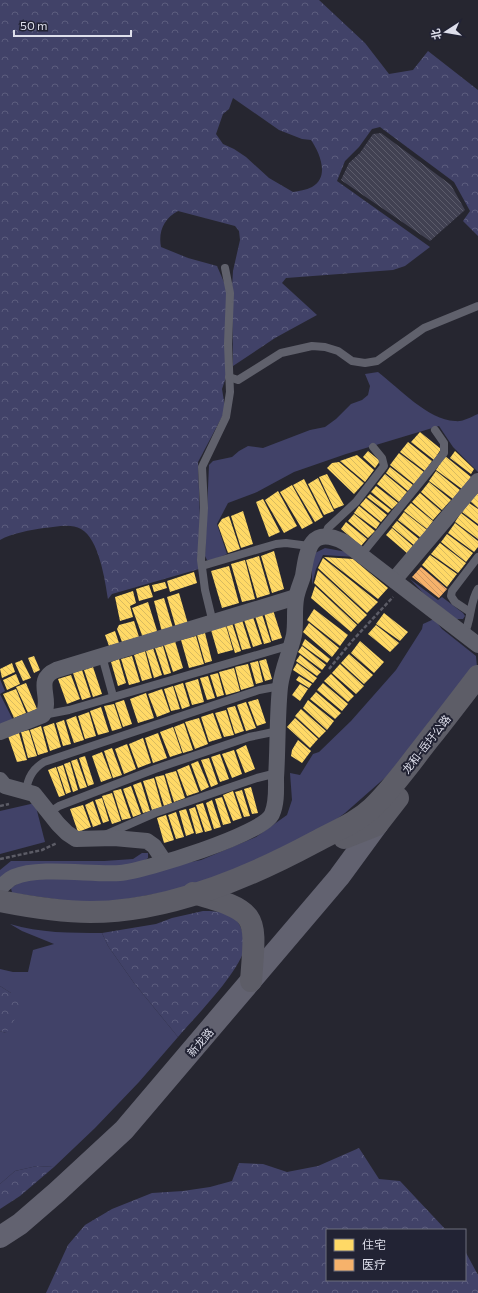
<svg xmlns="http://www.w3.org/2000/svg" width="478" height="1293" font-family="Commissioner,'Noto Sans SC',sans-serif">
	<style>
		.green { fill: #414268 }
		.forest { fill: url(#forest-crowns); fill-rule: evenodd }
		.homes { fill: url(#homes-back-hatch) }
		.health { fill: url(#health-back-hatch) }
		.building { fill: url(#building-back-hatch) }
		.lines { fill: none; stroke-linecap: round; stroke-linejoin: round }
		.path { stroke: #5c5c66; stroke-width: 2.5; stroke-dasharray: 4 2; stroke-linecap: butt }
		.lane { stroke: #60616c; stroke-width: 8 }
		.street { stroke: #60616c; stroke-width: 16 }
		.primary { stroke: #626270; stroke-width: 22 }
		.highway { stroke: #5d5d67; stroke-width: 22 }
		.labels { text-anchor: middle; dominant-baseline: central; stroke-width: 4; stroke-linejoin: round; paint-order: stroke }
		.street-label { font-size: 11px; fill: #dedfeb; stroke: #222334 }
	</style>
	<defs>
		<pattern id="forest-crowns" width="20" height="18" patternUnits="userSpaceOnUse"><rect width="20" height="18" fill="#414268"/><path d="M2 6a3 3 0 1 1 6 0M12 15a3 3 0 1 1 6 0" fill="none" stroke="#5c5d7e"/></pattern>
		<pattern id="homes-back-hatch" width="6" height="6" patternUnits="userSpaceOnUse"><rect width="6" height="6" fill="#ffd966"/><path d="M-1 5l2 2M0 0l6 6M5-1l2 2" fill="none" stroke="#d9bb60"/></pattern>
		<pattern id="health-back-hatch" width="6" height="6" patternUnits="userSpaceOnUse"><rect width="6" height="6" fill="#f6b26b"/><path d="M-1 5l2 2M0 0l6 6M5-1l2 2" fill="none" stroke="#c99662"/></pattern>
		<pattern id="building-back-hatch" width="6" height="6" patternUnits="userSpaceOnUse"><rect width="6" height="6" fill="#414152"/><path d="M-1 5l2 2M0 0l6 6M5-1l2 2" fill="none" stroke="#5c5c6b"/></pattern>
	</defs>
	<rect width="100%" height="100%" fill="#262630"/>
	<!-- green -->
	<g class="green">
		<path d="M378 372C399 388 428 420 455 421 463 422 471 417 478 414V472L453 447 439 426 346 454 294 472 257 492 228 503 217 524 227 554 210 561 207 560 205 556 209 465 213 461 232 457 239 451 248 446 263 448 310 430 325 427 336 419 351 404 362 400 368 395 370 386 365 374Z"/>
		<path d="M325 548 347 552 355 557 323 555 316 569 312 585V565L315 553Z"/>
		<path d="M410 579 438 600 442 597 463 613 465 616 463 619H456L423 593Z"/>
		<path d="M434 619 442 629 476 656 477 667 387 776 345 813 330 824 210 884 116 901H68L12 893 11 888 22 881 170 866 201 860 256 837 287 815 292 800 290 773 300 775 313 754 319 752 351 721 396 670 422 629 423 624Z"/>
		<path d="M0 679 5 691 0 694 14 722 0 724Z"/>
		<path d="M35 803 45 842 0 854V811Z"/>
		<path d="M142 853H148V858L137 866 0 879V870L11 861H104L133 859Z"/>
		<path d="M10 924C40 933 71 933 102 933L108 946 134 983 178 1037 139 1082 95 1128 54 1167 37 1166 15 1171 0 1184V1031L6 1033 11 993 0 986V969L13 972H28L33 950 54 944 22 931Z"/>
	</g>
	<!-- forest -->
	<g class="forest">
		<path d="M0 0H319L365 43 389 74 413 70 428 51 478 90V236L463 221 470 211 454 182 380 127 372 129 359 147 345 161 337 181 430 247 405 266 393 270 286 278 282 283 317 315 275 338 233 366 232 287 233 271 240 240 239 231 235 226 178 211C164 218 158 232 161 247L188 258 217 266 227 289 226 377 222 389 225 407 224 413 198 462 200 520 199 569 112 594 108 599C105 580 99 539 81 529 71 523 55 527 44 528 31 530 12 533 0 540ZM233 98 279 130 302 139 311 140C320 153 330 177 312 187 306 190 299 191 293 192L269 178 246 157 234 149 223 144 216 134 223 114 229 109Z"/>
		<path d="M203 911C220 911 237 912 242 931 243 935 245 942 245 946 241 971 195 1017 178 1037L134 983 108 946 102 933 156 924 172 918Z"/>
		<path d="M0 986 11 993 20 1004 15 1019 6 1033 0 1031Z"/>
		<path d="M359 1148 379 1179 400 1181 446 1230H327V1280H465V1251L478 1275V1293H46L68 1245 85 1225 112 1209 152 1193 183 1191 210 1187 232 1181 239 1163 263 1164 287 1172 318 1166Z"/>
		<path d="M37 1166 54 1167 20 1196 0 1209V1184L15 1171Z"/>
	</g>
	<!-- homes -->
	<g class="homes">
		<path d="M420 432 441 449 434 460 411 442Z"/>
		<path d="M408 442 432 461 425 471 400 452Z"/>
		<path d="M368 451 380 461 375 468 363 457Z"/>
		<path d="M455 451 474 469 471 474 450 458Z"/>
		<path d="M399 453 424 472 414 484 390 465Z"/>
		<path d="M357 455 374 470 365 482 340 461Z"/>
		<path d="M445 456 471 477 462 489 436 470Z"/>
		<path d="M339 462 364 483 354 494 327 468 332 463Z"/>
		<path d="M390 467 413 485 408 491 386 473Z"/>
		<path d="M436 471 460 490 453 499 429 481Z"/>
		<path d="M327 474 344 505 334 509 319 477Z"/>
		<path d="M385 474 407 492 399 502 377 484Z"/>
		<path d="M318 478 334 511 324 515 308 484Z"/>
		<path d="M304 479 323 517 315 522 293 485Z"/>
		<path d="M429 482 451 500 442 510 421 492Z"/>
		<path d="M292 485 313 523 302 529 280 492Z"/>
		<path d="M376 486 398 503 392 509 371 492Z"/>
		<path d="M278 491 297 526 284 533 265 500Z"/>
		<path d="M420 493 441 511 433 520 412 502Z"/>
		<path d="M477 493 478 494V508L470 501Z"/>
		<path d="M370 494 391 510 388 513 367 497Z"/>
		<path d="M366 498 387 515 381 522 360 505Z"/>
		<path d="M263 499 280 532 269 537 256 502Z"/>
		<path d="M411 503 433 521 427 529 404 511Z"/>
		<path d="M469 503 478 509V524L462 512Z"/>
		<path d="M359 506 380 523 376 529 354 513Z"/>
		<path d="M243 511 253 544 241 548 231 516Z"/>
		<path d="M404 512 427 530 421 538 398 520Z"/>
		<path d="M461 513 478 526V539L455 522Z"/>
		<path d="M354 514 375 531 368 538 348 521Z"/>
		<path d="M229 516 240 549 228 553 218 525 222 519Z"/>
		<path d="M397 521 420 540 415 546 392 527Z"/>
		<path d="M346 522 367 539 361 546 341 529Z"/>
		<path d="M455 523 478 541V547L474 552 448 533Z"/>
		<path d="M392 528 414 547 408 554 386 535Z"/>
		<path d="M447 534 473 553 466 562 441 542Z"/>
		<path d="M440 543 466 563 458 573 431 554Z"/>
		<path d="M274 551 284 589 272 593 261 556Z"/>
		<path d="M430 555 457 574 447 587 422 565Z"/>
		<path d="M259 556 270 594 257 598 246 560Z"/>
		<path d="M324 557 353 559 388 588 378 599Z"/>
		<path d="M323 558 378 602 367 613 318 568Z"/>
		<path d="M245 560 255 599 242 602 231 564Z"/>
		<path d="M229 566 239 603 222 608 211 571Z"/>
		<path d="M318 570 367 615 358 624 314 583Z"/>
		<path d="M194 572 197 583 170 592 167 581Z"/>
		<path d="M165 582 167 588 154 592 152 585Z"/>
		<path d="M149 585 153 597 139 601 136 589Z"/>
		<path d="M315 586 357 625 351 632 311 598Z"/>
		<path d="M133 591 136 603 130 606 133 617 120 621 115 597Z"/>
		<path d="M179 593 188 624 176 628 167 597Z"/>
		<path d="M164 598 173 628 162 632 154 601Z"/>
		<path d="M148 602 158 634 143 638 132 608Z"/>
		<path d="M314 609 348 635 340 646 307 620Z"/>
		<path d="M273 610 282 638 272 641 264 613Z"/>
		<path d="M384 613 408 632 400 641 376 624Z"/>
		<path d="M262 614 271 642 264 644 255 616Z"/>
		<path d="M253 617 262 644 253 647 244 620Z"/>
		<path d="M242 620 251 648 242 650 234 623Z"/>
		<path d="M134 621 139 637 122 642 117 629 119 625Z"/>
		<path d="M232 623 241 651 235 653 226 624Z"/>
		<path d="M309 623 339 648 332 657 303 632Z"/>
		<path d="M376 625 399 643 390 652 368 634Z"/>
		<path d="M226 626 233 650 218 654 211 630Z"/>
		<path d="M115 631 119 643 109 646 105 635Z"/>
		<path d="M205 633 212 661 205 663 197 635Z"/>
		<path d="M196 636 204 664 189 668 181 640Z"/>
		<path d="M305 639 330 659 327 663 302 645Z"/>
		<path d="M175 641 183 668 173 672 164 645Z"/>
		<path d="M360 641 384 662 374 673 351 653Z"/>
		<path d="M163 646 171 673 164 675 155 648Z"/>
		<path d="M302 646 326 665 322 670 298 652Z"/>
		<path d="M153 648 162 675 154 678 146 651Z"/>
		<path d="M145 651 152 678 142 681 134 655Z"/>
		<path d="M349 654 373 675 364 684 341 663Z"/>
		<path d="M300 655 321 672 317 676 296 661Z"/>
		<path d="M34 656 40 670 34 673 28 658Z"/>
		<path d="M132 656 140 682 129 685 121 659Z"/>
		<path d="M119 659 126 683 118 686 111 662Z"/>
		<path d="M266 659 272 679 265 681 259 661Z"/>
		<path d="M22 660 31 678 23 681 15 663Z"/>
		<path d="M258 661 263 682 256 684 250 663Z"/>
		<path d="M12 663 15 672 2 678 0 669Z"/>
		<path d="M297 663 317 678 313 683 293 670Z"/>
		<path d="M248 664 254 686 241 690 235 667Z"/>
		<path d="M340 664 364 686 356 694 332 673Z"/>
		<path d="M93 667 102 694 93 697 84 670Z"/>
		<path d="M234 668 240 691 226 695 219 672Z"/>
		<path d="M82 670 91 697 82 700 73 673Z"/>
		<path d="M218 673 224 695 217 697 210 675Z"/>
		<path d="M16 674 20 684 7 690 3 680Z"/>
		<path d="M331 674 354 696 348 702 324 681Z"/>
		<path d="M71 675 80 699 67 704 58 679Z"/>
		<path d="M208 676 215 698 207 700 200 678Z"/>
		<path d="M299 676 312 684 309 688 296 680Z"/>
		<path d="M198 679 204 702 192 705 185 683Z"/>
		<path d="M26 683 37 709 28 713 16 687Z"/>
		<path d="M183 683 190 706 182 709 174 686Z"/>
		<path d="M323 683 348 704 342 711 317 690Z"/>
		<path d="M300 684 308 689 300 701 292 695Z"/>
		<path d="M173 686 180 709 171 711 164 689Z"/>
		<path d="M16 689 26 713 14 718 3 694Z"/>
		<path d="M162 689 170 712 157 717 148 694Z"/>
		<path d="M316 692 341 713 335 719 310 699Z"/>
		<path d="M146 693 154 718 138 723 130 699Z"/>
		<path d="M258 699 266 723 257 726 248 702Z"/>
		<path d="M124 700 132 724 123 727 115 703Z"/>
		<path d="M308 700 334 721 327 730 303 708Z"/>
		<path d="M246 702 256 728 246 731 237 705Z"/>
		<path d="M114 704 122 728 112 731 104 706Z"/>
		<path d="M235 706 244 731 235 734 227 708Z"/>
		<path d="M101 707 109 732 98 735 90 711Z"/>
		<path d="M301 709 326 731 319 738 295 716Z"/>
		<path d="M226 710 234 735 224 737 215 713Z"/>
		<path d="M89 712 96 736 85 739 78 716Z"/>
		<path d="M213 713 222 738 209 742 201 717Z"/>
		<path d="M76 716 84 740 74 743 66 720Z"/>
		<path d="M199 718 208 744 195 749 185 722Z"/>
		<path d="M295 718 318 739 310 748 287 727Z"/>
		<path d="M64 720 71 744 63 746 56 723Z"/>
		<path d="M54 723 61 747 50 751 43 727Z"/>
		<path d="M184 723 193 750 183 753 174 727Z"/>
		<path d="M41 726 48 752 38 755 30 730Z"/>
		<path d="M173 727 182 753 170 757 160 732Z"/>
		<path d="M29 730 37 756 28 758 21 732Z"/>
		<path d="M19 733 27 760 17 762 8 736Z"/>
		<path d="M158 733 167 758 153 763 145 738Z"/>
		<path d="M143 738 151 763 138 768 129 744Z"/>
		<path d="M298 740 311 751 302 763 291 756 292 750Z"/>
		<path d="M127 744 136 769 124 774 115 749Z"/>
		<path d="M246 745 255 769 245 773 236 750Z"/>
		<path d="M112 748 122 775 113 778 104 751Z"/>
		<path d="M234 750 242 774 232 778 222 754Z"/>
		<path d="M102 752 112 778 101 782 92 756Z"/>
		<path d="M220 754 229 779 220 782 211 757Z"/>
		<path d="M85 756 94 784 88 786 79 758Z"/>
		<path d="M209 758 218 784 211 787 201 760Z"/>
		<path d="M77 759 87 787 80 789 71 761Z"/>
		<path d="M198 761 209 787 201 791 191 764Z"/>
		<path d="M70 762 78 790 73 792 64 764Z"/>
		<path d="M63 765 71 792 66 794 57 767Z"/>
		<path d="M189 765 199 792 187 796 177 770Z"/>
		<path d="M56 767 65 795 59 797 48 770Z"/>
		<path d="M176 771 185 798 174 802 165 774Z"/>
		<path d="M164 775 172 803 164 806 155 777Z"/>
		<path d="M154 778 162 807 152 810 143 781Z"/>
		<path d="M141 782 150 811 143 813 133 785Z"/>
		<path d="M131 786 141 814 133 817 123 789Z"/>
		<path d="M251 787 258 813 252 814 244 789Z"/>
		<path d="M121 789 131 818 122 820 113 791Z"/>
		<path d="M242 790 250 816 244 817 235 792Z"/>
		<path d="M233 791 242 818 233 821 223 795Z"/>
		<path d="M112 793 121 821 112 824 102 796Z"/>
		<path d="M222 797 231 823 223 825 215 799Z"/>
		<path d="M102 798 109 821 103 823 95 800Z"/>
		<path d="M212 800 221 827 214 829 206 803Z"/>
		<path d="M93 801 101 824 93 827 85 805Z"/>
		<path d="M203 803 212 830 205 832 196 805Z"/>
		<path d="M83 805 91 827 78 832 70 809Z"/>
		<path d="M195 807 203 832 196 834 189 809Z"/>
		<path d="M186 809 194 833 186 836 179 811Z"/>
		<path d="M176 812 184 837 176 839 168 815Z"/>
		<path d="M166 815 174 840 164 843 157 818Z"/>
	</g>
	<!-- health -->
	<path class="health" d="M421 567 447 589 439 598 412 577Z"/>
	<!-- building -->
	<path class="building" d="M381 133 451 185 465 210 430 241 341 180 349 163 360 153 373 134Z"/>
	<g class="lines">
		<!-- path -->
		<g class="path">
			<path d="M329 669 352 641 393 597"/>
			<path d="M0 806 9 804"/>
			<path d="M0 859 42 850 57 843"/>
		</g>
		<!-- lane -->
		<g class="lane">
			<path d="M229 377 238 380 281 353 312 346 325 347 338 351 352 361 365 363 377 361 424 328 478 306"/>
			<path d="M325 536 328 528 356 502 384 466 382 458 373 447"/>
			<path d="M361 555 444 453V443L435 430"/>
			<path d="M202 566 276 544 286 543 309 546"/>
			<path d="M470 612 455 602 451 596 452 591 478 557"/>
			<path d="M213 623 205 590 201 560 204 508 202 467 226 417 230 392 228 344 230 293 225 268"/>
			<path d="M464 634C472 620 469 603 478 589"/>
			<path d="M102 656 113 696"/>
			<path d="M43 715 69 710 291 645"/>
			<path d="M26 791C28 777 33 769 44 762L259 690 280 686"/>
			<path d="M50 812 59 806 155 769 249 737 278 731"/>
			<path d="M105 835 155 813 257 778 277 773"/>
		</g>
		<!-- street -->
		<g class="street">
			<path d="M394 580 478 481"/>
			<path d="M0 732 43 715C53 698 33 680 56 670L296 597"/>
			<path d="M0 780 5 786 34 794 58 824 67 833 76 839 114 838 147 841 154 846 164 861"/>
			<path d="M0 888C4 884 9 879 14 877 40 866 91 875 120 873 144 871 264 834 272 814 277 803 276 789 276 778 278 748 277 717 280 687 282 669 290 653 294 635 296 623 294 611 296 599 297 591 301 583 303 576 307 550 310 525 344 542L478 645"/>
		</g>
		<!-- primary -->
		<path class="primary" d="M0 1237 20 1224 57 1192 124 1130 339 877 377 825"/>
		<!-- highway -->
		<g class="highway">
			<path d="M344 838 377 825 398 798"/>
			<path d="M193 893C260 912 256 914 251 981"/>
			<path d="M0 901C30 907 59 912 90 912 168 912 248 878 315 842 335 831 356 823 372 808 394 787 411 762 430 738 446 718 462 697 478 676"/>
		</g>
	</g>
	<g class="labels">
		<!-- street labels -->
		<g class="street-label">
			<text transform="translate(426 744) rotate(-52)">龙和-岳圩公路</text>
			<text transform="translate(200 1042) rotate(-49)">新龙路</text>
		</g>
	</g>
	<!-- legend -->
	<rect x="326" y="1229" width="140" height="52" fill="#222334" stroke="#6d6e7d"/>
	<rect x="334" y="1239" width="20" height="12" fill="#ffd966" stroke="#6d6e7d"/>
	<text x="362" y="1249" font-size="12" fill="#dedfeb">住宅</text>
	<rect x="334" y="1259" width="20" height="12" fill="#f6b26b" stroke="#6d6e7d"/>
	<text x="362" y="1269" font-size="12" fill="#dedfeb">医疗</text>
	<!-- north arrow -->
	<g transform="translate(446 32) rotate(258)" stroke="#222334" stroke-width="3" paint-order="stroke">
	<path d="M0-3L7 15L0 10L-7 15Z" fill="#dedfeb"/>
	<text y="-6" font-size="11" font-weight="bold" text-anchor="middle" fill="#dedfeb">北</text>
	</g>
	<!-- scale -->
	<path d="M14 30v6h117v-6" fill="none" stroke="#dedfeb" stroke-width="2"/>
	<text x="20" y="30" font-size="12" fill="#dedfeb" stroke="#222334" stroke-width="3" paint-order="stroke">50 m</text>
</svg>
